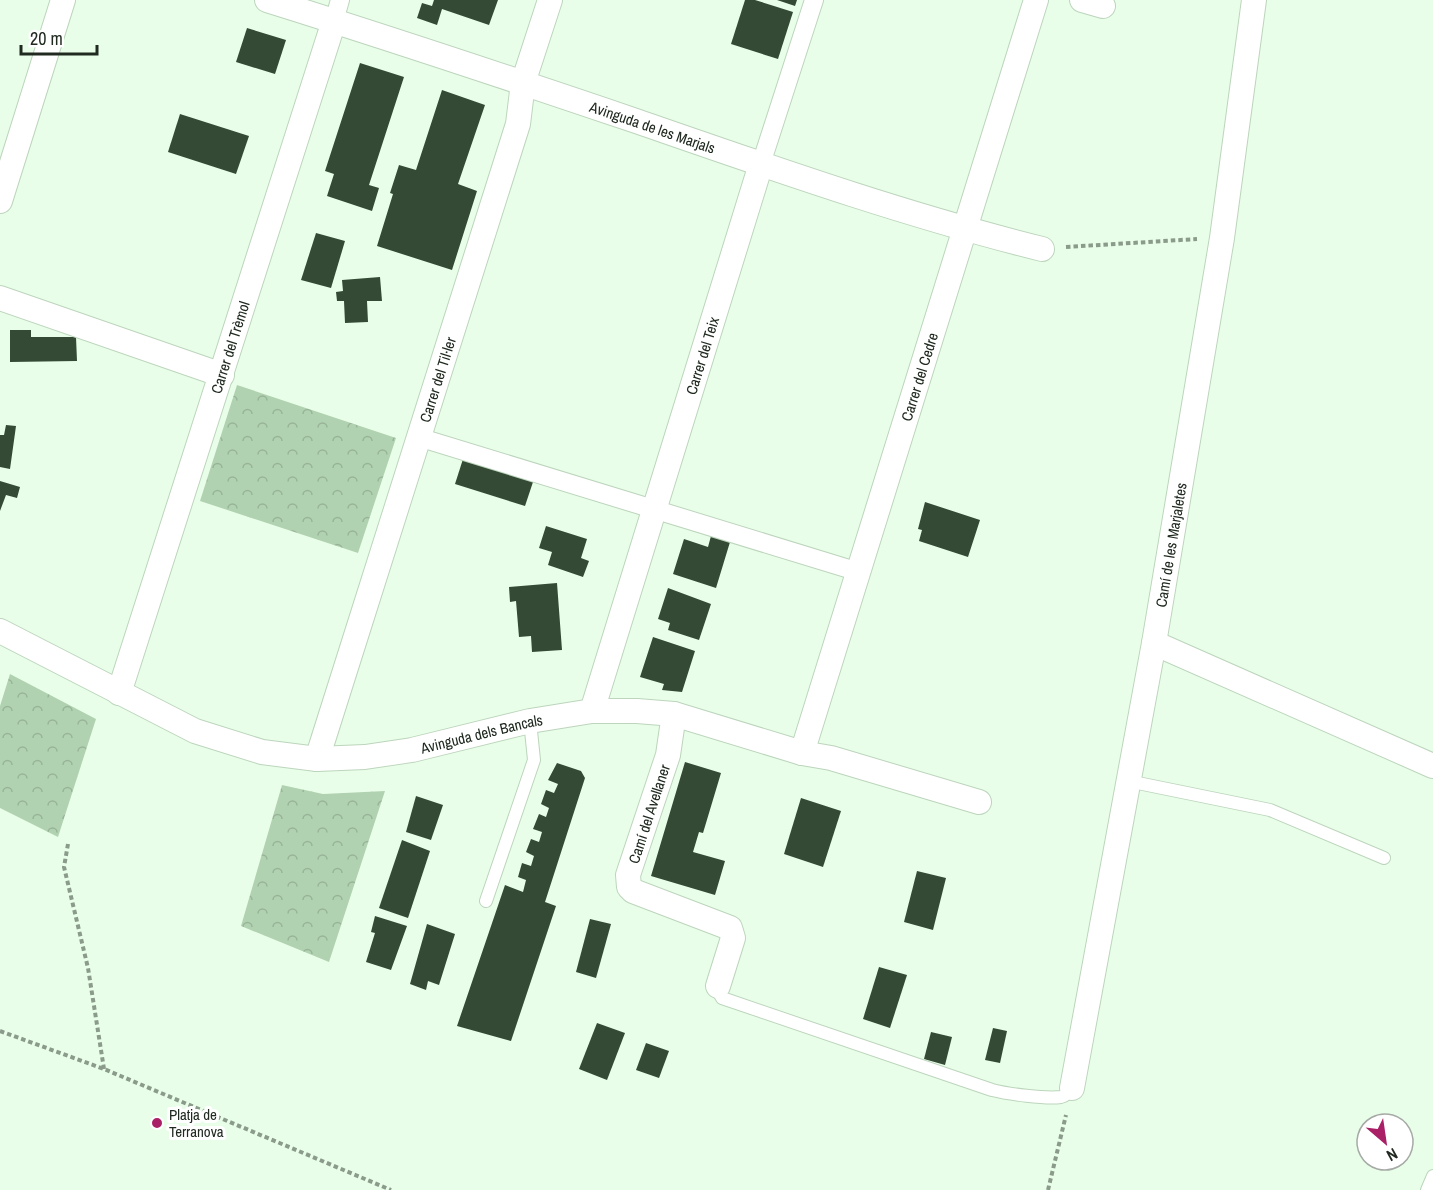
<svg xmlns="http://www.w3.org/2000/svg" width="1433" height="1190" font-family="'Archivo Narrow',sans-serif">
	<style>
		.park { fill: url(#park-crowns) }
		.building { fill: #344a34 }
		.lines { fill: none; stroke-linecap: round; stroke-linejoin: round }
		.service-casing { stroke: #bcd5bc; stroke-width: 14 }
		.pedestrian-casing { stroke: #bcd5bc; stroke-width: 20 }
		.minor-casing { stroke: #bcd5bc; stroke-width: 26 }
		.path { stroke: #8b9b8b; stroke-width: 4; stroke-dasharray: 4.5 3; stroke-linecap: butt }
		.service { stroke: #fff; stroke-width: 12 }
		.pedestrian { stroke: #fff; stroke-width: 18 }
		.minor { stroke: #fff; stroke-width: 24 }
		.poi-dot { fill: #a92067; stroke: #fff; stroke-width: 2 }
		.labels { text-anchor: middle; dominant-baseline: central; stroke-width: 6; stroke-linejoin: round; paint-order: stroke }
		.street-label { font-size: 15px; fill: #202a20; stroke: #fff }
		.poi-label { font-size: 15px; fill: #202a20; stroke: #fff; text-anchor: start }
	</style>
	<defs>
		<pattern id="park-crowns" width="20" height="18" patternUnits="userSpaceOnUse" patternTransform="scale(1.5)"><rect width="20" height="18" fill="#b1d2b1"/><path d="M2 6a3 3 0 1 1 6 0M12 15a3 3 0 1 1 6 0" fill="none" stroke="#98b498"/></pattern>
	</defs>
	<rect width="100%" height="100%" fill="#e9fee9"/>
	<!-- park -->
	<g class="park">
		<path d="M237 385 396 438 358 553 200 501Z"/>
		<path d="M10 674 96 719 58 837 0 808V706Z"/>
		<path d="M282 785 323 794 385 791 329 962 241 926Z"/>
	</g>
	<!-- building -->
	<g class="building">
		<path d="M434 0H498L489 25 442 9 437 25 417 18 422 3 432 6Z"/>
		<path d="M745 0H755L793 12 778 59 731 44Z"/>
		<path d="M777 0H797L795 6Z"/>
		<path d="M247 28 286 40 275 74 236 62Z"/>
		<path d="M360 63 404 77 369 185 379 188 372 211 327 196 334 174 325 171Z"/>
		<path d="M442 90 485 105 458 184 477 191 452 270 377 246 393 194 390 193 399 165 416 170Z"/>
		<path d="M180 114 249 136 236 174 168 152Z"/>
		<path d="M316 233 345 241 331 288 301 280Z"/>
		<path d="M380 277 382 301H367L368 322 345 323 344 301H337L336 292 343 291 342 280Z"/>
		<path d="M10 330H31V337H76L77 361 10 362Z"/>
		<path d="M6 425 16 426 10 469 0 467V435H4Z"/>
		<path d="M463 459 533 482 525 506 455 484Z"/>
		<path d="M0 481 20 487 17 498 6 495 0 511Z"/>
		<path d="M925 502 980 520 968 557 919 541 922 530 918 529Z"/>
		<path d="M546 526 587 539 581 558 589 561 583 577 548 565 552 552 539 548Z"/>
		<path d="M711 536 730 542 716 588 673 574 684 539 708 547Z"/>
		<path d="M557 583 562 650 532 652 531 636 519 637 516 601 510 602 509 587Z"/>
		<path d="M668 588 711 604 699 640 668 630 670 623 658 619Z"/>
		<path d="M653 637 695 651 682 692 662 690 664 684 640 677Z"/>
		<path d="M685 762 721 773 703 833 699 832 693 852 725 861 715 895 651 876Z"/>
		<path d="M557 763 581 771 585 778 545 902 556 906 511 1041 457 1026 505 885 523 892 526 880 518 877 522 863 531 866 534 856 526 852 531 839 539 842 542 832 533 829 539 814 546 817 549 808 541 804 546 790 554 793 558 784 548 780Z"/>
		<path d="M416 796 443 805 431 840 406 832Z"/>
		<path d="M801 798 841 811 823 867 784 854Z"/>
		<path d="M402 840 430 851 408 918 379 908Z"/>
		<path d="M917 871 946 878 933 930 904 922Z"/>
		<path d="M375 916 407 926 391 970 366 962 375 933 371 932Z"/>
		<path d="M590 919 611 924 596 978 576 972Z"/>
		<path d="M427 924 455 934 439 985 428 981 426 990 410 984Z"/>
		<path d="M879 967 907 975 890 1028 863 1019Z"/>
		<path d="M597 1023 625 1033 607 1080 579 1069Z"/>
		<path d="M993 1028 1007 1031 1000 1063 985 1060Z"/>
		<path d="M931 1032 952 1037 945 1065 924 1059Z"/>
		<path d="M646 1043 669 1051 659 1078 636 1070Z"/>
	</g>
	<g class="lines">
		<!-- service casing -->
		<g class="service-casing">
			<g id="service">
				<path d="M1128 781 1270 810 1384 858"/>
				<path d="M486 901 534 760 530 721"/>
				<path d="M718 986V991L722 998 992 1090C1008 1094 1045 1099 1061 1097 1066 1096 1069 1092 1072 1088"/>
				<path d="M1427 1190 1433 1176"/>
			</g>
		</g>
		<!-- pedestrian casing -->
		<g class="pedestrian-casing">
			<g id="pedestrian">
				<path d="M334 21 340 0"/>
				<path d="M761 164 814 0"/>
				<path d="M418 437 859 572"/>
			</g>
		</g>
		<!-- minor casing -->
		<g class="minor-casing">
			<g id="minor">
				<path id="s1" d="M267 0C392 39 515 80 639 122 772 168 905 215 1042 249"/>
				<path d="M1082 0 1103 6"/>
				<path d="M0 201 63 0"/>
				<path d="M0 298 222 375"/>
				<path id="s2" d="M0 631 195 731 262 752 317 759 365 757 412 750 530 721 592 711H637L674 714 802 753 831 758 979 802"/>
				<path d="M1154 643 1433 766"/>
				<path id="s3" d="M119 693 334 21"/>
				<path id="s4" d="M592 711 761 164"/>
				<path d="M674 714 668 755 628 875 629 887 633 891 730 928 733 938 718 986"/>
				<path id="s5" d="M802 753 1036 0"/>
				<path id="s6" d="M317 759 518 124 523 83 550 0"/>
				<path id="s7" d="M1072 1088 1154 643 1222 238 1254 0"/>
			</g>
		</g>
		<!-- path -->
		<g class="path">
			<path d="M1066 247 1197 239"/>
			<path d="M68 844 64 867 88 968 104 1069"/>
			<path d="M0 1031 104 1069 391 1190"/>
			<path d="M1048 1190 1066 1115"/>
		</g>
		<!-- service -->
		<use href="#service" class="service"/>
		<!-- pedestrian -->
		<use href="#pedestrian" class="pedestrian"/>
		<!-- minor -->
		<use href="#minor" class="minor"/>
	</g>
	<!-- markers -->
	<circle class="poi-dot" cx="157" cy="1123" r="6"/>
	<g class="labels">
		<!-- street labels -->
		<g class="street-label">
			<text stroke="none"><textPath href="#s1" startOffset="406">Avinguda de les Marjals</textPath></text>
			<text stroke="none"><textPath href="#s3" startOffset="363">Carrer del Trèmol</textPath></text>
			<text stroke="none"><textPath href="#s4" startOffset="372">Carrer del Teix</textPath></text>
			<text stroke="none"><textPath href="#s5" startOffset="394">Carrer del Cedre</textPath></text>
			<text stroke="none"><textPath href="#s6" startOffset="398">Carrer del Til·ler</textPath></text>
			<text stroke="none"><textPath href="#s7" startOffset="552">Camí de les Marjaletes</textPath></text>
			<text stroke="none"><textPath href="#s2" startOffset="512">Avinguda dels Bancals</textPath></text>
			<text transform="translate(649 814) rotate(-72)">Camí del Avellaner</text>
		</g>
		<!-- poi labels -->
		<g class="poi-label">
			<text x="169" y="1114">Platja de<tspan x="169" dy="17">Terranova</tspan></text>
		</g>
	</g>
	<!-- north arrow -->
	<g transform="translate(1385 1142) rotate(151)"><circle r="28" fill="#ffffff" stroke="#a6aaa6" stroke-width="1.5"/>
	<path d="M0-4.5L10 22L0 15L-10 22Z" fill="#a92067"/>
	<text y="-9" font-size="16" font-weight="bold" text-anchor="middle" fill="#202a20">N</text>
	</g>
	<!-- scale -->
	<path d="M21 45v9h76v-9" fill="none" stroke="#202a20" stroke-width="3"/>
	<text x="30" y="45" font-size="18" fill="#202a20" stroke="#ffffff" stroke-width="4.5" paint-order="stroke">20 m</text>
</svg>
